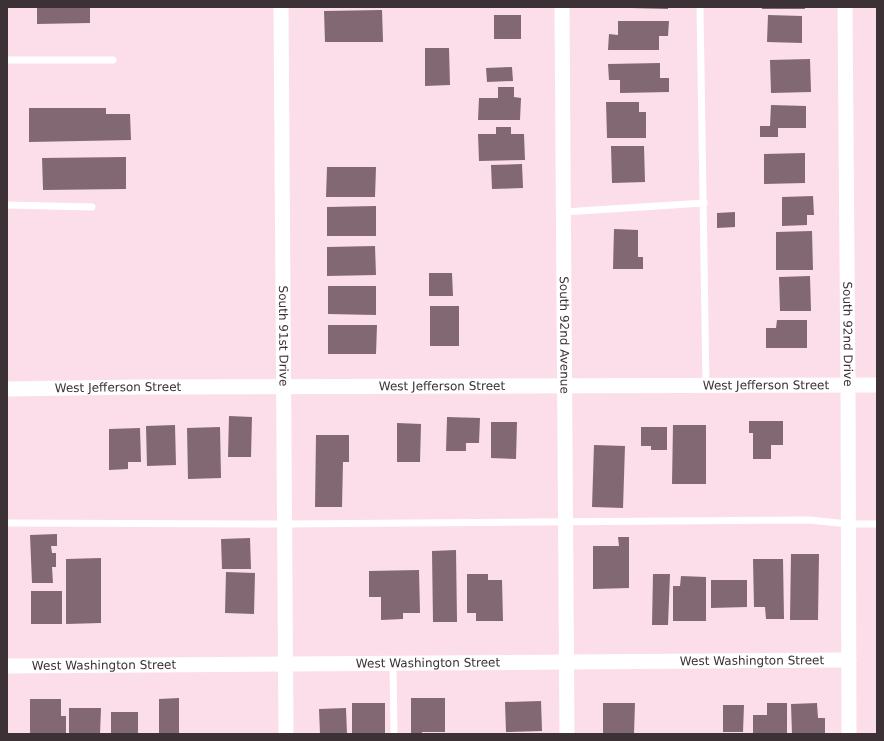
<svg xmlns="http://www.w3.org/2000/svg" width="884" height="741" font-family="'DejaVu Sans',sans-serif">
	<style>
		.building { fill: #816872 }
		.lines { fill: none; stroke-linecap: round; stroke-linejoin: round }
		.service { stroke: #fff; stroke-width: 7 }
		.minor { stroke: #fff; stroke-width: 15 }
		.labels { text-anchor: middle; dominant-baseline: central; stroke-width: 4; stroke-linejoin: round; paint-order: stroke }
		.street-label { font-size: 12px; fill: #3c3135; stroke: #fcf0f5 }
	</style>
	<rect width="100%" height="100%" fill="#fbdee9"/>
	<!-- building -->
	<g class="building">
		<path d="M37 7H90V23L37 24Z"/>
		<path d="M631 7H668V9L631 8Z"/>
		<rect x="762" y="7" width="43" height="2"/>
		<path d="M382 10 383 42H325L324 11Z"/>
		<rect x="494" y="15" width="27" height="24"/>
		<path d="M768 15 802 16V43L767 42Z"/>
		<path d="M618 21H669L668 36H659V50H608L609 34 618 35Z"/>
		<path d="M425 48H449L450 85 425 86Z"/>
		<path d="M810 59 811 92 771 93 770 60Z"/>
		<path d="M660 63V78H669V92L620 93V80H609L608 64Z"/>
		<path d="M512 67 513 81 487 82 486 68Z"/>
		<path d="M498 87H514V97L521 98 520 120H478L479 98H498Z"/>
		<path d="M606 102H639V112H646V138H607Z"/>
		<path d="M771 105 806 106V128H778V137H760V126H770Z"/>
		<path d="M29 108H106V114H130L131 140 29 142Z"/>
		<path d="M496 127H511V134H524L525 160 479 161 478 134H496Z"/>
		<path d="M611 146H644L645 182 612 183Z"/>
		<path d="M805 153V183L764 184V154Z"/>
		<path d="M126 157V189L43 190 42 158Z"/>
		<path d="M522 164 523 188 492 189 491 165Z"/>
		<path d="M327 167H376L375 197H326Z"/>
		<path d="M813 196 814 215H807V225L782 226V197Z"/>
		<path d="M376 206V236H327V207Z"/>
		<path d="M735 212V227L717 228V213Z"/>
		<path d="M614 229 638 230V257H643V269H613Z"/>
		<path d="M812 231 813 270H776V232Z"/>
		<path d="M375 246 376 275 327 276V247Z"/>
		<path d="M429 273H452L453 296H429Z"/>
		<path d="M810 276 811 311H780L779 277Z"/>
		<path d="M328 286H376V315L328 314Z"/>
		<rect x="430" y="306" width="29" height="40"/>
		<path d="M777 320H807V348H766V328H776Z"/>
		<path d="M328 325H377L376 354H328Z"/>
		<path d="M229 416 252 417 251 457H228Z"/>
		<path d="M447 417 480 418 479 443H466V451H446Z"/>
		<path d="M749 421H783V445H771V459H753V433H749Z"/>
		<path d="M491 422H517L516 459 491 458Z"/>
		<path d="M397 423 421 424 420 462H397Z"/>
		<path d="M175 425 176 465 147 466 146 426Z"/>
		<path d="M673 425H706V484H672Z"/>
		<path d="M220 427 221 478 188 479 187 428Z"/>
		<path d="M641 427H667V450H651V446H641Z"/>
		<path d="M140 428 141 462H128V469L109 470V429Z"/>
		<path d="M316 435H349V462H343L342 507H315Z"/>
		<path d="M594 445 625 446 623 508 592 507Z"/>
		<path d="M57 534V546H51L52 553H56V567H52L53 583H32L30 535Z"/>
		<path d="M618 537H629V588L593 589V546H619Z"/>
		<path d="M250 538 251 569H222L221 539Z"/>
		<path d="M456 550 457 622H433L432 551Z"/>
		<path d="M791 554H819L818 620H790Z"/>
		<path d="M101 558V623L66 624V559Z"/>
		<path d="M753 559H783L784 619H766L765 607H754Z"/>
		<path d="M419 570 420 613H403V619L381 620V597H369V571Z"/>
		<path d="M226 572 255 573 254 614 225 613Z"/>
		<path d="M467 574H488V580H502L503 621H476V613H467Z"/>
		<path d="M653 574H670L668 625H652Z"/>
		<path d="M681 576 706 577V621H673V586H680Z"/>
		<path d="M711 580H747V607L711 608Z"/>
		<rect x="31" y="591" width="31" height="33"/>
		<path d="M179 698V734H159V699Z"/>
		<path d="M411 698H445V732H422V734H411Z"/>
		<path d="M30 699H61V716H66V734H30Z"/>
		<path d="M541 701 542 731 506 732 505 702Z"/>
		<rect x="352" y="703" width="33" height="31"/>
		<path d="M603 703H635L634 734H603Z"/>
		<path d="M767 703H787V734H753V715H767Z"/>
		<path d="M817 703 818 718H825V733L792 734 791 704Z"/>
		<path d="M723 705H744L743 732H723Z"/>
		<path d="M69 708H101L100 734H69Z"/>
		<path d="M346 708 347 734H320L319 709Z"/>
		<rect x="111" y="712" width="27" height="22"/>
	</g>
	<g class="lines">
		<!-- service -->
		<g class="service">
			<path d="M700 7 706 386"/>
			<path d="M7 60H113"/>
			<path d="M7 205 92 207"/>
			<path d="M564 212 704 203"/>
			<path d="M7 523 285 524 810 520 848 524H877"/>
			<path d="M393 664 394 734"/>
		</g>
		<!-- minor -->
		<g class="minor">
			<path id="s1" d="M281 7 286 734"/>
			<path id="s2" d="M562 7 567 734"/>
			<path id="s3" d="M845 7 848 385 849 734"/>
			<path id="s4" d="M7 389 141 387 877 385"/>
			<path id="s5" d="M7 666 849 660"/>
		</g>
	</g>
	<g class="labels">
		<!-- street labels -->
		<g class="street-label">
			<text stroke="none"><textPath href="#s3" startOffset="327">South 92nd Drive</textPath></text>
			<text stroke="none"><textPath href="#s2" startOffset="328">South 92nd Avenue</textPath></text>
			<text stroke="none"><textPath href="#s1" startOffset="329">South 91st Drive</textPath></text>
			<text stroke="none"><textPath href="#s4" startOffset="759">West Jefferson Street</textPath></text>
			<text stroke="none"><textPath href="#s4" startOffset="435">West Jefferson Street</textPath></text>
			<text stroke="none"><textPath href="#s4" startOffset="111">West Jefferson Street</textPath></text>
			<text stroke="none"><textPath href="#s5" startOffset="745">West Washington Street</textPath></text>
			<text stroke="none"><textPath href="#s5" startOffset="421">West Washington Street</textPath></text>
			<text stroke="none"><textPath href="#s5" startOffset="97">West Washington Street</textPath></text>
		</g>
	</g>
	<!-- border -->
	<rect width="884" height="741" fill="none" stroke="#3c3135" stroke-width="16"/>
</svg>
